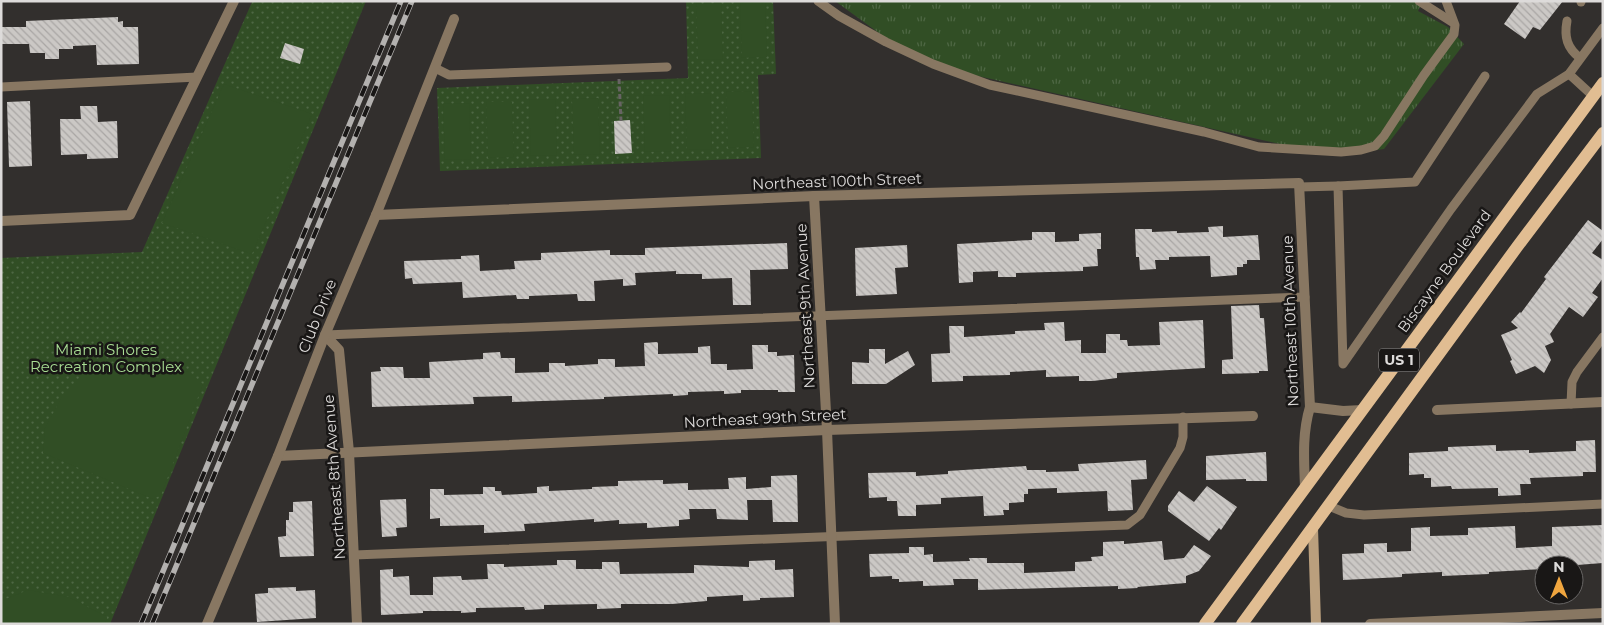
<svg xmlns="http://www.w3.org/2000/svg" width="1604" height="625" font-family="Montserrat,sans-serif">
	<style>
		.grass { fill: url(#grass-tufts) }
		.park { fill: url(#park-dots) }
		.garden { fill: #314e25 }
		.building { fill: url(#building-back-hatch) }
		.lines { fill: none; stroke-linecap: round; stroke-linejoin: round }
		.path { stroke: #676463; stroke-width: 3; stroke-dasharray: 5 2.5; stroke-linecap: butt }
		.lane { stroke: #887762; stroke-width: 9 }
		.street { stroke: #887762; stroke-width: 10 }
		.secondary { stroke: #ba9f7d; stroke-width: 10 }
		.primary { stroke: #e1bd92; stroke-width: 12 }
		.rail-casing { stroke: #b3b1af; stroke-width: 5.5 }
		.rail { stroke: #191716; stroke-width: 4; stroke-dasharray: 11; stroke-linecap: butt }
		.labels { text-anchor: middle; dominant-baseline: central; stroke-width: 5; stroke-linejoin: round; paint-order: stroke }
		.shield { fill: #191716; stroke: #a2a09f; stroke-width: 1 }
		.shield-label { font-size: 14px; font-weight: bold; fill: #dddbda }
		.street-label { font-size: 15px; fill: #dddbda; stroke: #191716 }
		.park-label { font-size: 15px; fill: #a9de94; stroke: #191716 }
	</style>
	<defs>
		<pattern id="grass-tufts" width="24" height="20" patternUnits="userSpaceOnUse" patternTransform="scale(1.25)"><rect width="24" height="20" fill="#314e25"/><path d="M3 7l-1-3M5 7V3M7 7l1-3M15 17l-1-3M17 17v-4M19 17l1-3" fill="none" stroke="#4e6744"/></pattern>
		<pattern id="park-dots" width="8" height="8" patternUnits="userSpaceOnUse" patternTransform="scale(1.25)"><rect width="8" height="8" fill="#314e25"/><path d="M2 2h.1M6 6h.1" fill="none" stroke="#4e6744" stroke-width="1.8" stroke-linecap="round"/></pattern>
		<pattern id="building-back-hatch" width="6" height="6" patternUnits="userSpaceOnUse" patternTransform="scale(1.25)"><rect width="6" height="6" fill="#cbc8c5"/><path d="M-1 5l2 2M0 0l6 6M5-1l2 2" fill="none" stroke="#a9a6a4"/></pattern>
	</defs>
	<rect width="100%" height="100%" fill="#322f2d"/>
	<!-- grass -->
	<path class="grass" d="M835 1H1423L1418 11 1448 27 1464 44 1384 149 1333 156 920 63Z"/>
	<!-- park -->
	<g class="park">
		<path d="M366 1 110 624H1V258L142 252 252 2Z"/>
		<path d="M686 1H773L776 74 758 75 761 158 440 171 437 88 688 78Z"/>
	</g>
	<!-- garden -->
	<g class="garden">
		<path d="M765 1 767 57 742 58 740 2Z"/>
		<path d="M721 3 723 59 698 60 696 4Z"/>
		<path d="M224 84 312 114 252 254 162 223Z"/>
		<path d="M752 91 754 147 728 148 726 92Z"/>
		<path d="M710 93 712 149 687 150 685 94Z"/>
		<path d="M669 95 671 151 645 152 643 96Z"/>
		<path d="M598 98 600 154 574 155 572 99Z"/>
		<path d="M555 99 557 155 531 156 529 100Z"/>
		<path d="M486 102H512L514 157 488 158Z"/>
		<path d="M469 103 471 159 445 160 443 104Z"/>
		<path d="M133 357 172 359 203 384 161 495 153 499 43 453 45 428 62 397 91 370Z"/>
		<path d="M28 590 69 597 107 617 105 624H1V601Z"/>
	</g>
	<!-- building -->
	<g class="building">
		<path d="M1520 1H1563L1540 30 1533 27 1525 39 1504 24Z"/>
		<path d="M118 17V22L123 21V27H138L139 64 97 65 96 45 73 46V49H59V59H45V53H30L29 44H1V27H26V21Z"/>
		<path d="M285 43 304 49 300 64 280 58Z"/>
		<path d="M30 101 32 166 9 167 7 102Z"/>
		<path d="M80 106H97L98 122 117 121 118 158 87 159V154L61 155 60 119H81Z"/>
		<path d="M630 120 632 153 615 154 614 121Z"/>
		<path d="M1588 220 1603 231V239L1592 253 1603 260V278L1592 293 1598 297 1583 317 1569 307 1550 334 1554 342 1545 346 1551 360 1544 373 1535 366 1516 374 1510 361 1512 360 1501 335 1518 328 1511 322 1520 312 1521 313 1546 279 1544 277Z"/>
		<path d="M1223 226V237L1258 235 1260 260H1247V264H1243V267H1237V275L1211 277 1210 256 1169 257V260H1155L1156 269 1140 270 1139 257H1136L1135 229H1152V232L1177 231V233L1209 232 1208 227Z"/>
		<path d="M1032 232H1055V242L1079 241V234L1101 233V249H1097L1098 266 1083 267V271L1016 273V277H998V271L973 272V282L959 283 957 244 1032 240Z"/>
		<path d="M787 243 788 269 750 270 751 305H733L732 278 702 279V274H676V271L635 273 636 285 623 286V279L594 281 595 301H578L577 294 529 296V299H517L516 295 463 298 462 282 413 284 412 278 405 279 404 261 461 259V256L479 255 480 271 515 269 514 261 541 260V253L610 250V255H645V248Z"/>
		<path d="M907 245 908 267 895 268 897 294 856 296 855 248Z"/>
		<path d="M1259 305 1260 318H1264L1268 371H1259V373L1222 374V360L1233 359 1231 306Z"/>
		<path d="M1203 320 1205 368 1117 373V378L1093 381H1079V376L1046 377V370L1010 372V375L963 376V381L932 382 931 354 950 353 949 326H964V337L1015 334V331L1045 330 1044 323 1064 322 1065 341 1081 340V353H1106V334H1120V340H1127L1128 346 1160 345 1159 322Z"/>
		<path d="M657 342 658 343V354L698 353V347L710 346 711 364H727V370L753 369 752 345H768V352H777V356L794 355 795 392H778V390H741V393L724 394V391L688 392V395L673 396V394L604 397V399L512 402V396L473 397 474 404 372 407 371 372 381 371 380 367H403L404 378H430L429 362 483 359V353L500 352 501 358H515V373L549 372V363H565V366L598 364V359H615V367L645 366 644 343Z"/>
		<path d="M869 349H885V364L908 351 915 365 886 384H852V362L869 363Z"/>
		<path d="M1595 440 1596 472H1583V476L1530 478 1531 484H1520L1521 495 1498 496V488L1452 489 1451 486 1431 487V478H1424V474L1409 475V453L1448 451V447L1496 445V451L1529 450V453L1576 451V441Z"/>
		<path d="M1266 452 1267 481H1246V479L1206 480V456Z"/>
		<path d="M1146 460 1147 479 1131 480 1133 510 1108 511 1107 491 1057 493V488L1028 489V494H1024V502L1009 503V510H1003L1004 515 984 516 983 496 941 498V504L916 505V516H898L897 501H887V497L869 498 868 473 916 472V476L948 474V471L1026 466 1027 470H1046V472L1079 471 1078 464Z"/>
		<path d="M797 475 798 522H773L772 500H747L748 520 717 519 716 509H689L690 519 679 520V526L647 528V523L619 524V520L594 522V519L524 524 525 531 484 533V525L440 526V518L430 519V489H444V495L483 494V487H495V491H501L502 495 537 493V487L549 486V491L592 489V487L618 486V481L663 480V484L688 483V490L729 489 728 478 746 477V489L771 487V476Z"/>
		<path d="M1207 486 1237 507 1221 530 1219 528 1209 541 1168 511V506L1179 491 1194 502Z"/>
		<path d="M406 499 407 527 396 528 397 536 382 537 380 500Z"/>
		<path d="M312 501 314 556 280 557 278 537 286 536V520H289V512H293V502Z"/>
		<path d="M1603 525V563L1577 565H1544V569L1489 572V574L1442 576V572L1402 574V577L1343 580 1342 554 1364 553V544L1387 543V552L1411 551V528L1430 527V536L1468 535V528L1515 526 1516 548 1552 546V527Z"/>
		<path d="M1124 541V544L1162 541 1164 560 1184 558 1194 545 1211 556 1199 571 1186 576V583L1137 587 1138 588 1118 589V586L978 590V579H953L954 585 923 586V581L899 582V579H892V576L870 577 869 554 909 553V547H924V555L933 554V562L970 561 969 558H987V563H1024V573L1075 571V562L1092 561 1091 557 1103 556V542Z"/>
		<path d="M557 560H576V569H602V562H619L620 574 694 573V565L749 567V561L775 560V570L793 569 794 597 760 598V600L743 601V595L707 597V601L672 604H621V608L597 609V604L544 605V609L525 610 524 607 476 608V612L461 613V611H423V613L381 615 380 570 393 569V577L409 576 410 595H433V577L461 576 462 580 488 579 487 564H504V567L557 565Z"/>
		<path d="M296 587V591L315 590 316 618 257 622 255 594 268 593V588Z"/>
	</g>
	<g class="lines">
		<!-- path -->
		<path class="path" d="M619 79 621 121"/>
		<!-- lane -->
		<g class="lane">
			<path d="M818 1 839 16 886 42 933 64 990 85 1204 132 1259 147 1341 152 1361 150 1375 146 1384 136 1424 75 1454 34 1455 25 1446 1"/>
			<path d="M1419 1 1452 22"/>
			<path d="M1581 2V1"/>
			<path d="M1567 21C1564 37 1567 48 1580 58"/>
			<path d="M435 68 449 75 667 67"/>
			<path d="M1569 74 1593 96"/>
			<path d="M1485 76 1415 182 1338 186 1343 364 1451 209 1537 94 1569 74 1603 28"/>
			<path d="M1 87 197 77"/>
			<path d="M1299 187 1338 186"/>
			<path d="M325 335 1305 297"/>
			<path d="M1571 404 1572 382 1577 372 1603 337"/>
			<path d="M1329 506 1346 513 1364 515 1603 504"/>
			<path d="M354 555 1127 525 1140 515 1180 448 1183 437V417"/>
		</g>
		<!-- street -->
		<g class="street">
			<path d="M814 196 827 430 835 624"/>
			<path d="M376 215 814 196 1299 183 1310 407C1302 434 1304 459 1305 488"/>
			<path d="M1 221 130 215 234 1"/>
			<path d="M325 335 339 350 349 452 357 624"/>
			<path d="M1310 407 1343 411 1362 410"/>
			<path d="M1437 410 1603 402"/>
			<path d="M278 456 827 430 1253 416"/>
			<path d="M207 624 278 456 325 335 376 215 454 19"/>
			<path d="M1370 624 1603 613"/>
		</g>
		<!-- secondary -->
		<path class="secondary" d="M1313 528 1316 624"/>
		<!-- primary -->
		<g class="primary">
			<path d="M1205 624 1603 83"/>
			<path d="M1242 624 1517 247 1603 133"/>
		</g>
		<!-- rail casing -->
		<g class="rail-casing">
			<g id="rail">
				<path d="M141 624 401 1"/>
				<path d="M152 624 412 1"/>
			</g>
		</g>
		<!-- rail -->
		<use href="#rail" class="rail"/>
	</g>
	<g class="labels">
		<!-- shield labels -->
		<rect class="shield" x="1379" y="348.5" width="40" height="23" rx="4"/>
		<g class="shield-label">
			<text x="1399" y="360">US 1</text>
		</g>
		<!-- street labels -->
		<g class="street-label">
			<text transform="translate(837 181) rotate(-2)">Northeast 100th Street</text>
			<text transform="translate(1444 271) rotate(-54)">Biscayne Boulevard</text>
			<text transform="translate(805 306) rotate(-93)">Northeast 9th Avenue</text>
			<text transform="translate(317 316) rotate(-68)">Club Drive</text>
			<text transform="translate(1290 321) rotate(-92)">Northeast 10th Avenue</text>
			<text transform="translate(765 418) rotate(-3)">Northeast 99th Street</text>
			<text transform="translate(334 477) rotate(-94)">Northeast 8th Avenue</text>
		</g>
		<!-- park labels -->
		<g class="park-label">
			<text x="106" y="349">Miami Shores<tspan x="106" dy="17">Recreation Complex</tspan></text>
		</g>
	</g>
	<!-- border -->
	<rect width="1604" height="625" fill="none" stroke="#dddbda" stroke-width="5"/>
	<!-- north arrow -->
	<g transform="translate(1559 580)"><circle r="24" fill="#191716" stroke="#676564"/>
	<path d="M0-4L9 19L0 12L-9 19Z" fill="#f0a63f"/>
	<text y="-8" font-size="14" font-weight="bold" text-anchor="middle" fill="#dddbda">N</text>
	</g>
</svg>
